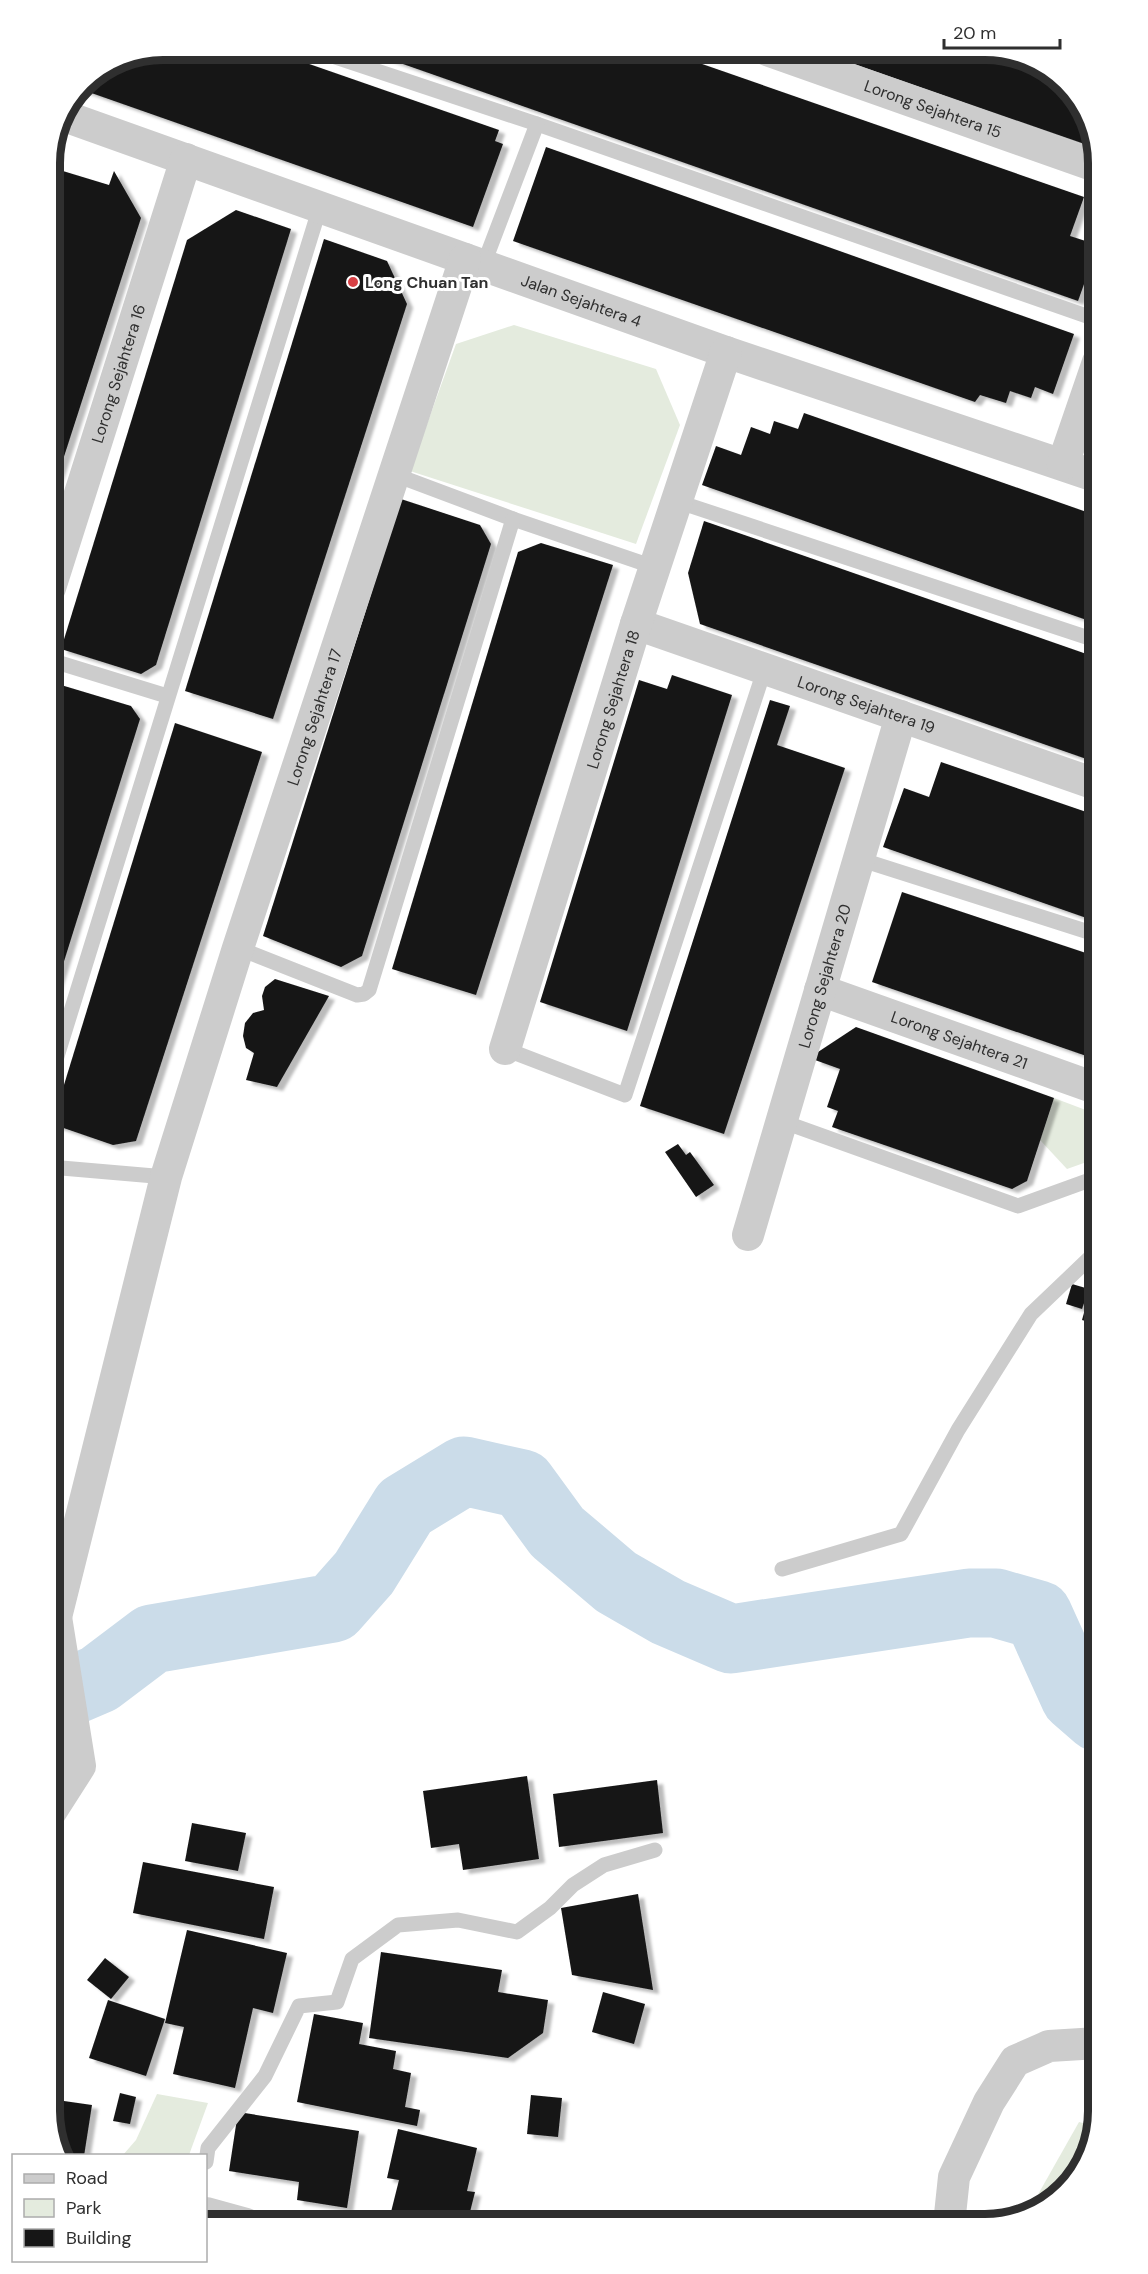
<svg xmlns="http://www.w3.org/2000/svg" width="1148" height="2274" font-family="'DM Sans',sans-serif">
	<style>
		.green { fill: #e4ebde }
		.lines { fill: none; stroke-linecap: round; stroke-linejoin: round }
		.river { stroke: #cbdce9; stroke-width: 69 }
		.building { fill: #161616; filter: url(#shadow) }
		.service { stroke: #ccc; stroke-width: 15 }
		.minor { stroke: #ccc; stroke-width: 32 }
		.poi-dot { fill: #d74045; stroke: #fff; stroke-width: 2 }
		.labels { text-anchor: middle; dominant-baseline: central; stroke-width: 6; stroke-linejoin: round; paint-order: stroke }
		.street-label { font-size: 16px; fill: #2f2f2f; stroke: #fff }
		.poi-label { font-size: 16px; font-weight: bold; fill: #2f2f2f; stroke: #fff; text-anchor: start }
		.rim { fill: none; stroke: #2f2f2f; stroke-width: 8 }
	</style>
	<defs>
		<filter id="shadow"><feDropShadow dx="6" dy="4" stdDeviation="1.5" flood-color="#0004"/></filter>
	</defs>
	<rect width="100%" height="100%" fill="#fff"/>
	<!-- green -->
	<g class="green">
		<path d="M514 325 656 369 680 425 636 544 410 471 456 344Z"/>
		<path d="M1054 1098 1091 1112 1098 1133V1158L1067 1169 1040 1140Z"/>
		<path d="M157 2094 208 2103 189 2155H123L136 2140Z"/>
		<path d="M1079 2122 1094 2126 1079 2174 1029 2215 1027 2214Z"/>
	</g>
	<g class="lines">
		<!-- river -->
		<path class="river" d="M50 1700 99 1679 152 1639 333 1608 364 1573 405 1507 464 1471 522 1484 557 1532 616 1582 668 1612 731 1639 969 1603H996L1038 1615 1075 1697 1098 1717"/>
	</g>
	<!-- building -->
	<g class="building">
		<path d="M163 50H269L499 130 495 141 503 144 473 227 80 89 83 82 120 58Z"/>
		<path d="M363 50H662L1084 197 1070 236 1098 245 1078 301Z"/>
		<path d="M814 50H993L1054 73 1090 120 1096 148Z"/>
		<path d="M546 147 1074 334 1053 394 1035 387 1031 398 1010 391 1006 403 980 395 975 402 513 241Z"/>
		<path d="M53 168 109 185 114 171 141 218 50 500V179Z"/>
		<path d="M236 210 291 229 156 665 141 674 61 649 187 240Z"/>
		<path d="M324 239 387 261 407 304 273 719 185 691Z"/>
		<path d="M804 413 1098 516V624L702 485 716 446 741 455 751 427 770 434 774 421 798 429Z"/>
		<path d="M401 499 480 525 491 544 362 956 341 967 263 936Z"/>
		<path d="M704 521 1098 658V763L700 624 688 573Z"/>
		<path d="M541 543 613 565 476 995 392 969 518 552Z"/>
		<path d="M672 675 732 695 627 1031 540 1002 639 680 667 689Z"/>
		<path d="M51 682 131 706 140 719 50 1006Z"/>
		<path d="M770 700 790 706 777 745 845 768 724 1134 640 1106Z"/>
		<path d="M175 723 262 752 136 1141 113 1145 52 1124Z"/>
		<path d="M941 762 1098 816V922L883 847 904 788 929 797Z"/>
		<path d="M902 892 1098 957V1060L872 982Z"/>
		<path d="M275 979 329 996 277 1087 246 1080 254 1053 246 1048 243 1036 245 1023 253 1013 264 1010 262 996 265 987Z"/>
		<path d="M856 1027 1054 1098 1027 1181 1012 1189 832 1127 838 1111 827 1107 840 1069 815 1060 818 1052Z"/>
		<path d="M678 1144 686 1155 690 1152 714 1185 696 1197 665 1152Z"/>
		<path d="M1072 1284 1089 1289 1082 1309 1066 1304Z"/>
		<path d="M1087 1302 1098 1305V1325L1082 1320Z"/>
		<path d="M527 1776 539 1859 463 1870 459 1844 431 1848 423 1791Z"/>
		<path d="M657 1780 663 1833 559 1847 553 1794Z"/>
		<path d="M192 1823 246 1833 238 1871 185 1861Z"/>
		<path d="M143 1862 274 1887 264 1939 133 1913Z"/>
		<path d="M638 1894 653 1990 572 1975 561 1908Z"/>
		<path d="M187 1930 287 1953 273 2013 253 2008 235 2088 173 2074 184 2027 165 2023Z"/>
		<path d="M381 1952 502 1970 498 1992 548 2000 543 2033 508 2058 369 2038Z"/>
		<path d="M105 1958 129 1977 111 1999 87 1980Z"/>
		<path d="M603 1992 645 2004 634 2044 592 2032Z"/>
		<path d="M108 2000 165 2019 146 2076 89 2058Z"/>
		<path d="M314 2014 363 2023 359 2044 396 2051 393 2069 411 2073 405 2107 420 2110 417 2126 297 2102Z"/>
		<path d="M120 2093 136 2097 130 2124 113 2121Z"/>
		<path d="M531 2095 562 2098 558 2137 527 2134Z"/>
		<path d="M50 2099 92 2105 84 2156 58 2154 50 2111Z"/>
		<path d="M238 2112 359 2131 347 2208 297 2200 299 2182 229 2171Z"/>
		<path d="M398 2129 477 2148 467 2191 475 2192 467 2224H388L399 2180 387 2178Z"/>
		<path d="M881 2214 882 2224H775V2215Z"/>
	</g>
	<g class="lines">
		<!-- service -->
		<g class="service">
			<path d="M314 50 537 124 1098 320"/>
			<path d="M483 266 537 124"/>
			<path d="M393 474 513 519 654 567"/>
			<path d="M676 501 1098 641"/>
			<path d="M50 660 167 696"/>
			<path d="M859 859 1098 935"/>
			<path d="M238 948 357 995 364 994 369 990 513 519"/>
			<path d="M505 1049 625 1095 765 668"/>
			<path d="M50 1079 320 207"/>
			<path d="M781 1121 1018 1206 1098 1177"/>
			<path d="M50 1167 166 1177"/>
			<path d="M782 1569 901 1534 958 1430 1031 1314 1098 1250"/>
			<path d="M206 2162 208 2148 265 2076 299 2006 337 2002 352 1959 398 1925 458 1920 517 1932 550 1908 573 1885 604 1865 655 1850"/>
		</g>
		<!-- minor -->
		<g class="minor">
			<path id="s1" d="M767 50 1098 167"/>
			<path id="s2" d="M67 117 726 352 1098 477"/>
			<path d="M1063 464 1098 362"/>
			<path id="s3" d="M50 588 186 159"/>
			<path id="s4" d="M636 624 1098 785"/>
			<path id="s5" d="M820 990 1098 1089"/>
			<path id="s6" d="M505 1049 636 624 726 352"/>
			<path id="s7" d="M748 1235 901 716"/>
			<path id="s8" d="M50 1621 56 1617 166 1177 238 948 465 259"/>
			<path d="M50 1813 80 1766 56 1617"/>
			<path d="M206 2213 246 2224"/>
			<path d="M949 2224 954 2177 989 2102 1015 2061 1049 2046 1098 2043"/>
		</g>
	</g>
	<!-- markers -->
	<circle class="poi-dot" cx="353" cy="282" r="6"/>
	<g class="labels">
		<!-- street labels -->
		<g class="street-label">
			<text stroke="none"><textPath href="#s1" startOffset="176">Lorong Sejahtera 15</textPath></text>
			<text stroke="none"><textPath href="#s2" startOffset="546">Jalan Sejahtera 4</textPath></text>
			<text stroke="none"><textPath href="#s3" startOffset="225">Lorong Sejahtera 16</textPath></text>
			<text stroke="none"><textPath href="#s6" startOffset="366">Lorong Sejahtera 18</textPath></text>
			<text stroke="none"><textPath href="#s4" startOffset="244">Lorong Sejahtera 19</textPath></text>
			<text stroke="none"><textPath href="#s8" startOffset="944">Lorong Sejahtera 17</textPath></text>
			<text stroke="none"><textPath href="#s7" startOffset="270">Lorong Sejahtera 20</textPath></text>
			<text stroke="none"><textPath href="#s5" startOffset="148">Lorong Sejahtera 21</textPath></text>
		</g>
		<!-- poi labels -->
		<g class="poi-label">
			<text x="365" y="282">Long Chuan Tan</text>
		</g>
	</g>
	<!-- crop -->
	<path d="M0 0H1148V2274H0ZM163 60H985A103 103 0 0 1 1088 163V2111A103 103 0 0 1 985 2214H163A103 103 0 0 1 60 2111V163A103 103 0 0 1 163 60Z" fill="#fff" fill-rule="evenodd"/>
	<path class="rim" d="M163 60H985A103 103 0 0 1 1088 163V2111A103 103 0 0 1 985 2214H163A103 103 0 0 1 60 2111V163A103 103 0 0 1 163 60Z"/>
	<!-- legend -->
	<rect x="12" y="2154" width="195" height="108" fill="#ffffff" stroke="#acacac" stroke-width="1.5"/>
	<rect x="24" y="2174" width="30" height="9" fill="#cccccc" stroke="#acacac" stroke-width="1.5"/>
	<text x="66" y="2184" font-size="18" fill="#2f2f2f">Road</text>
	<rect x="24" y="2199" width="30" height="18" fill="#e4ebde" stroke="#acacac" stroke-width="1.5"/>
	<text x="66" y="2214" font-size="18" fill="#2f2f2f">Park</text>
	<rect x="24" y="2229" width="30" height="18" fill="#161616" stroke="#acacac" stroke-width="1.5"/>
	<text x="66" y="2244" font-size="18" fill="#2f2f2f">Building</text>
	<!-- scale -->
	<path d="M944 39v9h116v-9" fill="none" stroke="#2f2f2f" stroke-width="3"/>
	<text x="953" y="39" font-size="18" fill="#2f2f2f" stroke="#ffffff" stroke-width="4.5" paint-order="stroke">20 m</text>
</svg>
